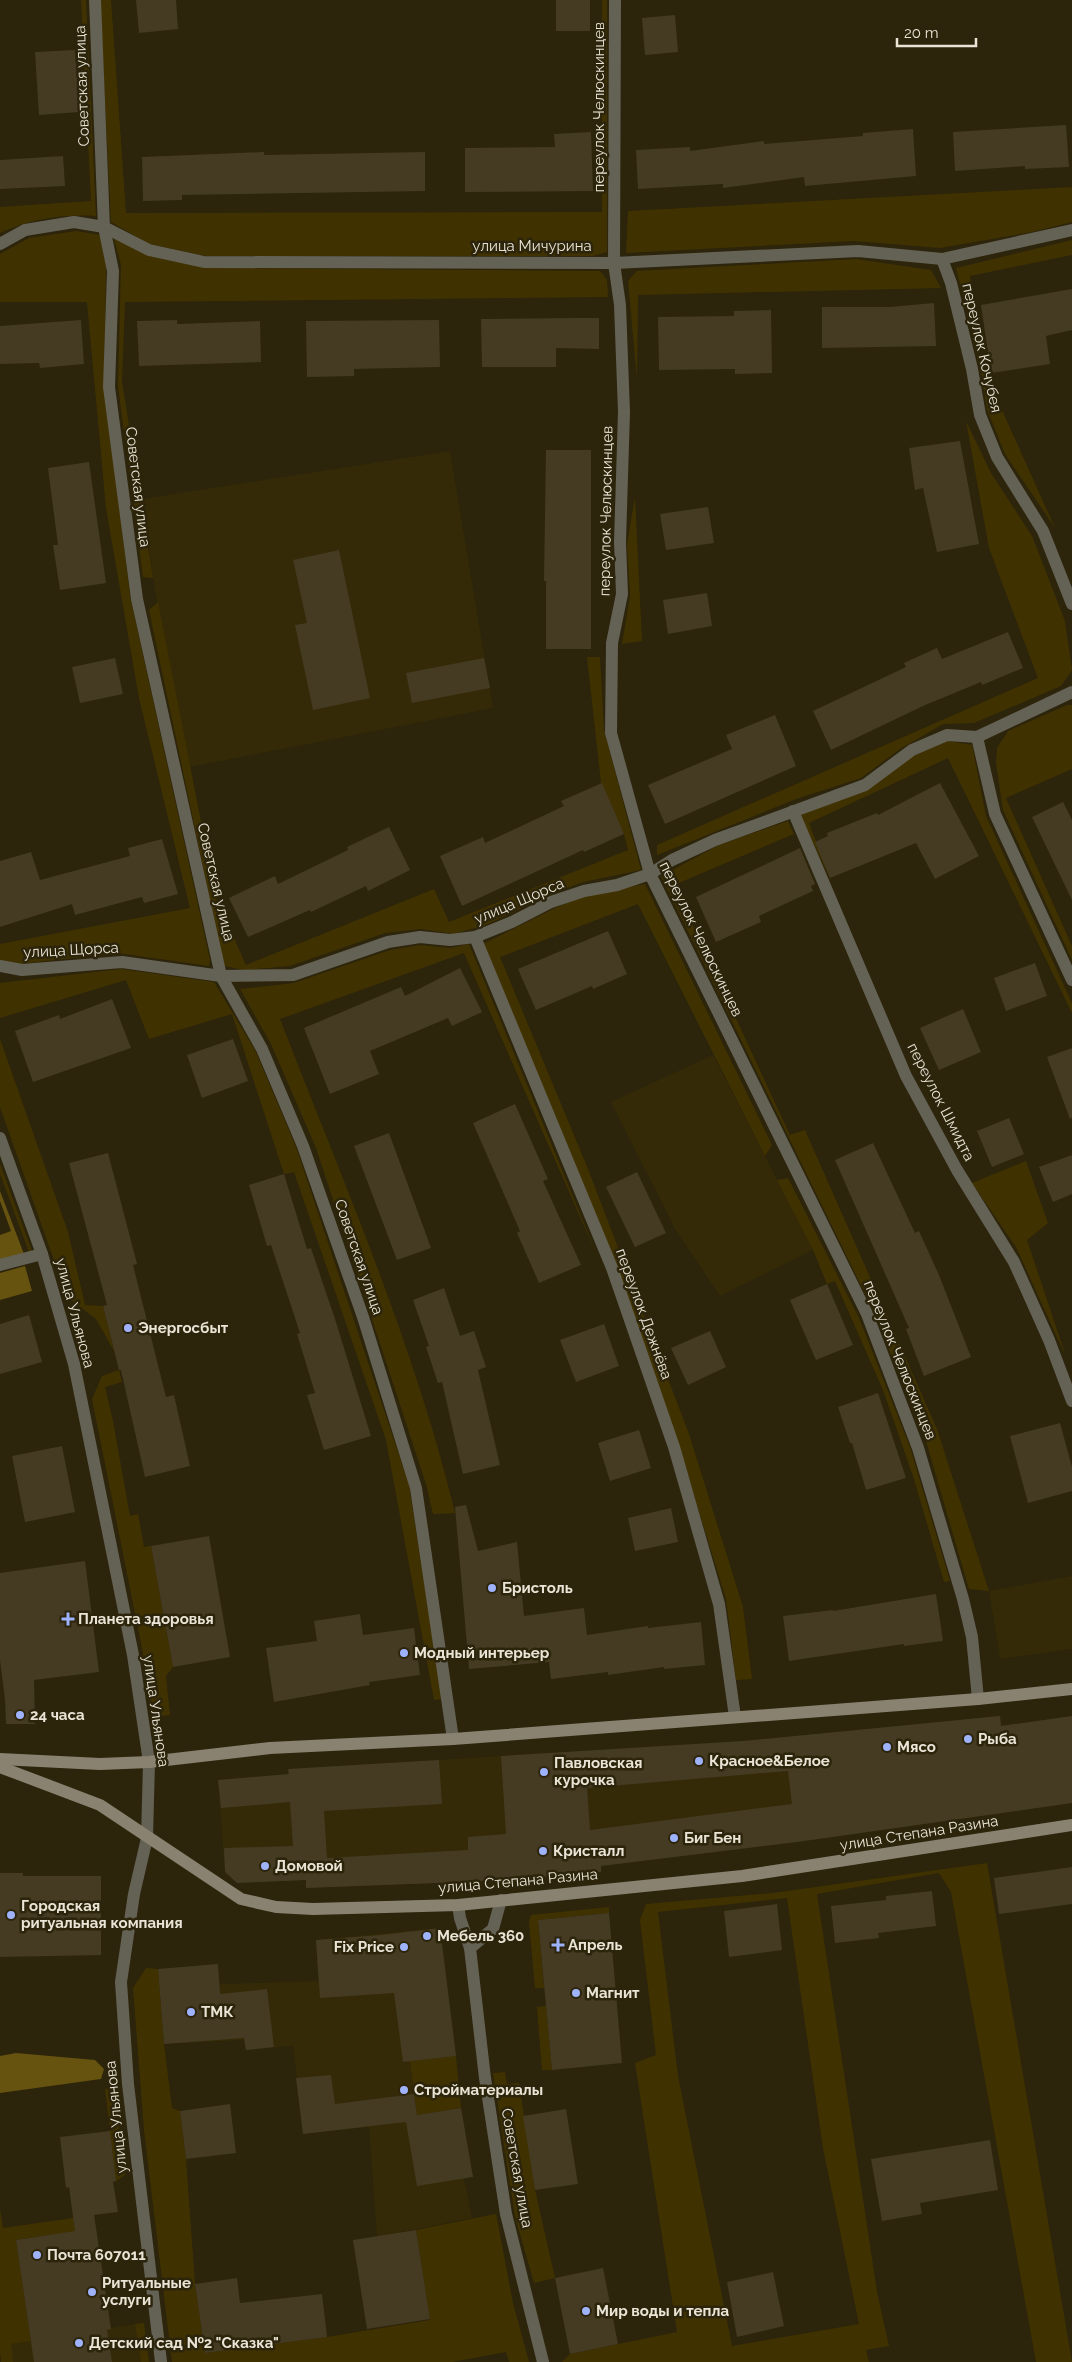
<svg xmlns="http://www.w3.org/2000/svg" width="1072" height="2362" font-family="Raleway,sans-serif">
	<style>
		.built { fill: #342a08 }
		.green { fill: #403200; fill-rule: evenodd }
		.forest { fill: #66530f }
		.building { fill: #443b22; fill-rule: evenodd }
		.lines { fill: none; stroke-linecap: round; stroke-linejoin: round }
		.minor { stroke: #646155; stroke-width: 12 }
		.secondary { stroke: #898270; stroke-width: 12 }
		.poi-dot { fill: #9fb3fd; stroke: #2c240b; stroke-width: 2 }
		.labels { text-anchor: middle; dominant-baseline: central; stroke-width: 5; stroke-linejoin: round; paint-order: stroke }
		.street-label { font-size: 15px; fill: #e9e4d5; stroke: #2c240b }
		.poi-label { font-size: 15px; font-weight: bold; fill: #e9e4d5; stroke: #2c240b; text-anchor: start }
	</style>
	<rect width="100%" height="100%" fill="#2c240b"/>
	<!-- built -->
	<g class="built">
		<path d="M450 451 493 708 190 767 155 590 142 499Z"/>
		<path d="M713 1055 813 1250 720 1296 675 1229 611 1102Z"/>
		<path d="M1072 1576V1649L1000 1659 989 1591Z"/>
		<path d="M1000 1716 1002 1726 1072 1716V1803L797 1842 601 1866V1872L489 1881 306 1888V1880L237 1883 225 1872 218 1780 288 1774V1769L735 1742Z"/>
		<path d="M440 1928 456 2056 410 2062 417 2115 461 2108 473 2177 464 2179 472 2218 377 2237 369 2127 303 2134 293 2046 246 2050 244 2040 164 2044 158 1969 218 1964 220 1984 318 1981 316 1940Z"/>
		<path d="M135 2324 141 2362H13L10 2344Z"/>
	</g>
	<!-- green -->
	<g class="green">
		<path d="M81 0H86L96 216C62 214 31 219 0 233V207L91 201Z"/>
		<path d="M100 0H111L126 213 602 212V0H607V252L593 256H206L149 244 111 222Z"/>
		<path d="M1072 187V222L1032 232 940 248 854 241 626 253 628 211Z"/>
		<path d="M76 231 100 235 106 266 104 383 130 596 210 960 209 966 118 953 19 964 0 960V944L190 908 139 698 106 508 87 302H0V254L29 238Z"/>
		<path d="M114 239 207 268 600 271 607 280 608 297 125 302 122 381 153 578 143 577 118 386 121 265Z"/>
		<path d="M1072 240V255L970 276 979 359 1055 528 1005 454 987 409 979 359 956 268Z"/>
		<path d="M856 259 931 270 941 288 638 295 637 379 628 281 637 271Z"/>
		<path d="M966 421 991 473 1032 536 1065 621 1072 670 1061 686 974 723 943 724 900 749 861 778 796 799 657 855V845L1038 678 989 548Z"/>
		<path d="M635 497 642 641 622 644 630 596 627 544Z"/>
		<path d="M158 602 216 898 246 965 434 889 449 922 628 850 624 834 601 783 587 657H600L604 730 641 870 583 882 544 897 486 925 453 934 421 929 385 933 290 966 245 970 224 966 149 610Z"/>
		<path d="M1067 705H1072V769L1006 798 1072 946V960L1003 810 996 763 997 748 1008 731Z"/>
		<path d="M948 741 972 745 986 816 1072 1003V1013L948 758 809 823 832 883 800 815 913 756Z"/>
		<path d="M788 821 794 834 674 885 790 1135 805 1130 937 1429 989 1591 969 1589 926 1441 873 1310 661 876 719 845Z"/>
		<path d="M645 884 772 1145 765 1156 638 904 500 957 588 1169 689 1434 743 1607 752 1679 736 1680 726 1599 678 1443 483 944 555 908 585 896Z"/>
		<path d="M469 944 599 1260 464 953 280 1019C343 1182 414 1343 455 1513L433 1514 426 1484 316 1148 271 1044 240 989 294 983 390 950 420 945 450 948Z"/>
		<path d="M121 969 214 982 255 1050 296 1147 409 1485 442 1699 434 1700 386 1440 294 1172 284 1174 232 1014 149 1039 126 980 0 1018V983Z"/>
		<path d="M0 1039 68 1232 85 1305 103 1306 114 1351 96 1319 67 1297 0 1107Z"/>
		<path d="M1026 1161 1048 1223 1027 1240 1066 1357 1016 1247 972 1183Z"/>
		<path d="M0 1164 32 1251 29 1252 0 1174Z"/>
		<path d="M788 1178 859 1318 910 1447 950 1581 944 1582 914 1479 883 1390 835 1281 827 1284 813 1250 777 1180Z"/>
		<path d="M119 1370 122 1382 105 1387 113 1421 130 1516 138 1514 144 1547 151 1546 173 1667 166 1676 170 1715 153 1717 142 1648 92 1399 102 1376Z"/>
		<path d="M987 1863 1072 2362H1036L951 1892 939 1873 817 1894 877 2292 889 2346 866 2350 869 2362H562L570 2354 677 2332 635 2063 656 2055 640 1920 646 1904 773 1893ZM787 1898 823 2148 859 2324 732 2346 678 2076 658 1912Z"/>
		<path d="M609 1907V1913L538 1920 544 1988H535L529 1922 531 1915Z"/>
		<path d="M146 1968 158 1969 164 2044 172 2108 180 2111 186 2159 195 2284 205 2353 327 2337 430 2320 416 2230 496 2214 513 2303 529 2362H509L506 2352 452 2362H172L144 2130 133 1988Z"/>
		<path d="M546 2006 552 2070H542L537 2007Z"/>
		<path d="M456 2056 461 2108 417 2115 410 2061Z"/>
		<path d="M505 2072 507 2084 519 2083 535 2190 555 2278 534 2283 515 2216 493 2073Z"/>
		<path d="M114 2088 125 2175 116 2181 105 2089Z"/>
		<path d="M0 2209 3 2228 94 2215 99 2251 58 2257 55 2234 16 2240 31 2341 11 2344 13 2362H1L0 2352Z"/>
		<path d="M144 2323 149 2362H141L135 2324Z"/>
	</g>
	<!-- forest -->
	<g class="forest">
		<path d="M0 1191 24 1254 0 1260V1235L11 1231 0 1201Z"/>
		<path d="M25 1266 32 1291 0 1300V1273Z"/>
		<path d="M16 2053 95 2060 104 2069 101 2079 0 2093V2056Z"/>
	</g>
	<!-- building -->
	<g class="building">
		<path d="M136 0H176L178 29 139 33Z"/>
		<rect x="556" y="0" width="34" height="31"/>
		<path d="M675 15 678 52 645 55 642 18Z"/>
		<path d="M75 50 79 112 39 115 35 52Z"/>
		<path d="M1066 125 1069 167 1025 169V166L955 171 953 132Z"/>
		<path d="M913 129 916 176 805 186 804 177 723 188V184L638 189 636 150 690 147V151L764 141V144L863 136V133Z"/>
		<path d="M591 132 593 191 465 192V148L555 147 554 134Z"/>
		<path d="M264 152V155L425 152V191L182 195V200L143 201 142 157Z"/>
		<path d="M63 156 65 186 0 189V160Z"/>
		<path d="M1072 289V330L1046 336 1050 364 991 373 981 305Z"/>
		<path d="M934 303 936 346 822 348V307H890Z"/>
		<path d="M771 310 772 373 735 374V369L659 370 658 317 734 316V311Z"/>
		<path d="M575 318H599V349L556 348V367H482L481 319Z"/>
		<path d="M81 320 84 364 40 368 39 363 0 364V326Z"/>
		<path d="M177 320V324L260 321 261 362 139 366 137 321Z"/>
		<path d="M439 320 440 367 354 369V376L307 377 306 321Z"/>
		<path d="M960 441 979 544 937 552 923 488 915 490 909 448Z"/>
		<path d="M546 450H591V649H546V581H544Z"/>
		<path d="M89 462 106 583 60 590 53 545H58L48 468Z"/>
		<path d="M708 507 714 543 666 550 660 514Z"/>
		<path d="M339 550 370 698 313 710 295 625 307 623 293 560Z"/>
		<path d="M707 593 712 626 668 634 663 600Z"/>
		<path d="M1008 632 1023 668 982 685 981 682 923 706 831 750 813 711 906 667 904 663 937 648 942 659Z"/>
		<path d="M115 658 123 694 80 703 72 667Z"/>
		<path d="M484 658 490 688 412 703 406 673Z"/>
		<path d="M775 715 796 766 665 824 648 785 732 749 726 735Z"/>
		<path d="M602 783 624 834 584 852 583 850 462 906 440 856 483 837 485 843 564 806 561 801Z"/>
		<path d="M940 783 979 856 935 879 916 843 830 878 815 842 828 836 827 833 877 813 878 815Z"/>
		<path d="M1063 802 1072 820V900L1032 817Z"/>
		<path d="M389 827 410 870 368 891 366 886 311 912 310 910 248 937 229 898 275 876 278 884 348 850 347 847Z"/>
		<path d="M162 839 178 894 144 903 142 897 75 915 72 904 0 927V861L31 852 40 880 130 856 128 848Z"/>
		<path d="M800 848 815 884 811 886 813 891 759 916 761 922 716 942 696 897Z"/>
		<path d="M608 931 627 974 593 989 592 986 536 1010 518 969Z"/>
		<path d="M1035 963 1047 996 1006 1011 994 978Z"/>
		<path d="M460 968 482 1012 452 1026 448 1018 370 1051 379 1074 330 1094 304 1028 401 987 405 996Z"/>
		<path d="M112 999 131 1048 33 1082 15 1031 59 1015 60 1019Z"/>
		<path d="M963 1009 981 1052 939 1070 920 1028Z"/>
		<path d="M233 1039 248 1081 202 1098 187 1055Z"/>
		<path d="M1072 1048V1118L1070 1119 1047 1057Z"/>
		<path d="M515 1104 548 1179 543 1181 581 1265 539 1283 517 1233 520 1231 473 1123Z"/>
		<path d="M1009 1118 1024 1154 992 1167 977 1131Z"/>
		<path d="M389 1133 431 1248 397 1260 354 1146Z"/>
		<path d="M873 1143 915 1233 919 1231 939 1275 971 1357 924 1376 906 1329 909 1328 835 1160Z"/>
		<path d="M108 1153 137 1264 133 1265 166 1397 174 1395 190 1466 145 1477 121 1370H119L103 1306 107 1305 69 1163Z"/>
		<path d="M1072 1155V1194L1053 1202 1039 1167Z"/>
		<path d="M637 1172 666 1233 635 1247 606 1187Z"/>
		<path d="M284 1174 307 1249 311 1248 336 1322 371 1436 324 1450 307 1395 315 1393 297 1334 300 1333 271 1245 267 1246 249 1185Z"/>
		<path d="M827 1284 853 1345 816 1360 790 1300Z"/>
		<path d="M444 1288 460 1336 474 1331 486 1367 478 1370 500 1465 463 1474 442 1382 438 1383 426 1347 429 1346 413 1300Z"/>
		<path d="M29 1315 42 1362 0 1374V1324Z"/>
		<path d="M604 1324 619 1366 576 1382 560 1340Z"/>
		<path d="M710 1331 726 1367 688 1385 671 1348Z"/>
		<path d="M878 1393 906 1478 866 1490 852 1443H850L838 1407Z"/>
		<path d="M1060 1423 1072 1467V1491L1028 1503 1010 1436Z"/>
		<path d="M639 1430 651 1468 610 1481 598 1443Z"/>
		<path d="M62 1446 75 1512 25 1522 12 1456Z"/>
		<path d="M466 1505 478 1551 517 1542 524 1616 584 1608 587 1635 648 1626V1628L701 1622 705 1665 664 1669V1667L608 1675V1672L551 1679 549 1662 469 1669 455 1507Z"/>
		<path d="M671 1508 678 1542 635 1551 628 1518Z"/>
		<path d="M209 1536 230 1657 173 1667 151 1546Z"/>
		<path d="M85 1561 99 1672 34 1680 35 1724H6L5 1699 0 1660V1573Z"/>
		<path d="M936 1594 943 1641 904 1646V1644L789 1661 783 1616 833 1610V1611Z"/>
		<path d="M360 1614 363 1635 414 1628 420 1675 369 1682 370 1685 274 1702 266 1648 317 1641 314 1621Z"/>
		<path d="M1000 1716 1001 1726 1072 1716V1803L797 1842 601 1866V1872L489 1881 306 1888V1880L237 1883 225 1872 224 1848 293 1846 290 1802 221 1808 218 1780 289 1774 288 1769 439 1760 442 1804 324 1811 327 1858 468 1850V1837L506 1834 501 1756 743 1741ZM788 1771 792 1804 590 1830 587 1788Z"/>
		<path d="M1072 1867V1904L999 1914 994 1878Z"/>
		<path d="M0 1873H23V1876H101V1955L0 1957Z"/>
		<path d="M932 1891 936 1926 878 1933 879 1938 835 1943 831 1906 886 1900V1896Z"/>
		<path d="M777 1904 782 1950 729 1957 724 1911Z"/>
		<path d="M609 1913 622 2063 552 2070 538 1920Z"/>
		<path d="M440 1928 456 2056 403 2062 394 1993 320 1998 316 1940 381 1935Z"/>
		<path d="M218 1964 220 1994 267 1989 274 2047 246 2050 244 2038 164 2044 158 1969Z"/>
		<path d="M331 2075 335 2104 414 2094 417 2115 461 2108 473 2177 417 2186 406 2122 303 2134 296 2078Z"/>
		<path d="M230 2104 236 2153 186 2159 180 2111Z"/>
		<path d="M566 2109 578 2184 535 2190 523 2116Z"/>
		<path d="M110 2131 116 2181 113 2182 118 2212 94 2215 111 2329 107 2330 112 2362H34L16 2240 75 2231 69 2187 66 2188 60 2137Z"/>
		<path d="M990 2140 998 2190 920 2203 922 2214 882 2221 871 2159Z"/>
		<path d="M416 2230 430 2319 367 2329 353 2240Z"/>
		<path d="M603 2268 618 2344 570 2354 555 2278Z"/>
		<path d="M773 2272 784 2326 737 2337 727 2282Z"/>
		<path d="M237 2278 240 2303 322 2294 327 2337 205 2353 195 2284Z"/>
	</g>
	<g class="lines">
		<!-- minor -->
		<g class="minor">
			<path d="M95 0 104 227 113 271 109 387 137 599 221 976 262 1049 303 1146 363 1317 416 1488 453 1739"/>
			<path d="M615 0 614 263 620 305 624 412 620 542 622 594 612 643 611 733 650 874 867 1314 918 1448 963 1599 972 1637 978 1699"/>
			<path d="M0 244 25 230 74 222 104 227 149 250 204 262 614 263 858 251 942 259 1072 230"/>
			<path d="M942 259 951 283 972 369 980 415 997 457 1043 531 1072 604"/>
			<path d="M977 737 995 814 1072 980"/>
			<path d="M793 811 906 1076 957 1170 1014 1262 1049 1340 1072 1401"/>
			<path d="M475 937 612 1268 674 1447 719 1604 735 1717"/>
			<path d="M0 966 22 970 122 962 221 976 293 975 388 942 420 937 450 940 475 937 512 922 551 902 584 891 617 885 650 874 672 860 715 840 865 785 912 750 947 735 977 737 1072 692"/>
			<path d="M0 1138 42 1254 74 1364 133 1655 149 1762 147 1838 134 1894 121 1982 128 2084 161 2362"/>
			<path d="M0 1265 42 1254"/>
			<path d="M458 1905 460 1918 470 1948 493 1929 501 1900"/>
			<path d="M470 1948 485 2078 506 2214 543 2362"/>
		</g>
		<!-- secondary -->
		<g class="secondary">
			<path d="M0 1759 100 1764 149 1762 270 1748 453 1739 978 1699 1072 1689"/>
			<path d="M0 1767 100 1805 241 1899 276 1907 313 1909 458 1905 742 1876 1072 1825"/>
		</g>
	</g>
	<!-- markers -->
	<g class="poi-dot">
		<circle cx="128" cy="1328" r="5"/>
		<circle cx="492" cy="1588" r="5"/>
		<path d="M65.5 1611.5h5v5h5v5h-5v5h-5v-5h-5v-5h5z"/>
		<circle cx="404" cy="1653" r="5"/>
		<circle cx="20" cy="1715" r="5"/>
		<circle cx="968" cy="1739" r="5"/>
		<circle cx="887" cy="1747" r="5"/>
		<circle cx="699" cy="1761" r="5"/>
		<circle cx="544" cy="1772" r="5"/>
		<circle cx="674" cy="1838" r="5"/>
		<circle cx="543" cy="1851" r="5"/>
		<circle cx="265" cy="1866" r="5"/>
		<circle cx="11" cy="1915" r="5"/>
		<circle cx="427" cy="1936" r="5"/>
		<path d="M555.5 1937.5h5v5h5v5h-5v5h-5v-5h-5v-5h5z"/>
		<circle cx="404" cy="1947" r="5"/>
		<circle cx="576" cy="1993" r="5"/>
		<circle cx="191" cy="2012" r="5"/>
		<circle cx="404" cy="2090" r="5"/>
		<circle cx="37" cy="2255" r="5"/>
		<circle cx="92" cy="2292" r="5"/>
		<circle cx="586" cy="2311" r="5"/>
		<circle cx="79" cy="2343" r="5"/>
	</g>
	<g class="labels">
		<!-- street labels -->
		<g class="street-label">
			<text transform="translate(82 86) rotate(-92)">Советская улица</text>
			<text transform="translate(599 107) rotate(-90)">переулок Челюскинцев</text>
			<text x="532" y="246">улица Мичурина</text>
			<text transform="translate(982 348) rotate(77)">переулок Кочубея</text>
			<text transform="translate(138 487) rotate(83)">Советская улица</text>
			<text transform="translate(606 511) rotate(-89)">переулок Челюскинцев</text>
			<text transform="translate(216 882) rotate(77)">Советская улица</text>
			<text transform="translate(519 901) rotate(-23)">улица Щорса</text>
			<text transform="translate(701 939) rotate(64)">переулок Челюскинцев</text>
			<text transform="translate(71 950) rotate(-3)">улица Щорса</text>
			<text transform="translate(941 1102) rotate(63)">переулок Шмидта</text>
			<text transform="translate(359 1257) rotate(71)">Советская улица</text>
			<text transform="translate(75 1313) rotate(75)">улица Ульянова</text>
			<text transform="translate(644 1314) rotate(70)">переулок Дежнёва</text>
			<text transform="translate(900 1360) rotate(68)">переулок Челюскинцев</text>
			<text transform="translate(156 1711) rotate(82)">улица Ульянова</text>
			<text transform="translate(919 1833) rotate(-9)">улица Степана Разина</text>
			<text transform="translate(518 1881) rotate(-5)">улица Степана Разина</text>
			<text transform="translate(116 2117) rotate(-96)">улица Ульянова</text>
			<text transform="translate(517 2168) rotate(80)">Советская улица</text>
		</g>
		<!-- poi labels -->
		<g class="poi-label">
			<text x="138" y="1328">Энергосбыт</text>
			<text x="502" y="1588">Бристоль</text>
			<text x="78" y="1619">Планета здоровья</text>
			<text x="414" y="1653">Модный интерьер</text>
			<text x="30" y="1715">24 часа</text>
			<text x="978" y="1739">Рыба</text>
			<text x="897" y="1747">Мясо</text>
			<text x="709" y="1761">Красное&amp;Белое</text>
			<text x="554" y="1763">Павловская<tspan x="554" dy="17">курочка</tspan></text>
			<text x="684" y="1838">Биг Бен</text>
			<text x="553" y="1851">Кристалл</text>
			<text x="275" y="1866">Домовой</text>
			<text x="21" y="1906">Городская<tspan x="21" dy="17">ритуальная компания</tspan></text>
			<text x="437" y="1936">Мебель 360</text>
			<text x="568" y="1945">Апрель</text>
			<text x="394" y="1947" text-anchor="end">Fix Price</text>
			<text x="586" y="1993">Магнит</text>
			<text x="201" y="2012">ТМК</text>
			<text x="414" y="2090">Стройматериалы</text>
			<text x="47" y="2255">Почта 607011</text>
			<text x="102" y="2283">Ритуальные<tspan x="102" dy="17">услуги</tspan></text>
			<text x="596" y="2311">Мир воды и тепла</text>
			<text x="89" y="2343">Детский сад №2 "Сказка"</text>
		</g>
	</g>
	<!-- scale -->
	<path d="M897 38v8h79v-8" fill="none" stroke="#e9e4d5" stroke-width="2.5"/>
	<text x="904" y="38" font-size="15" fill="#e9e4d5" stroke="#2c240b" stroke-width="4" paint-order="stroke">20 m</text>
</svg>
